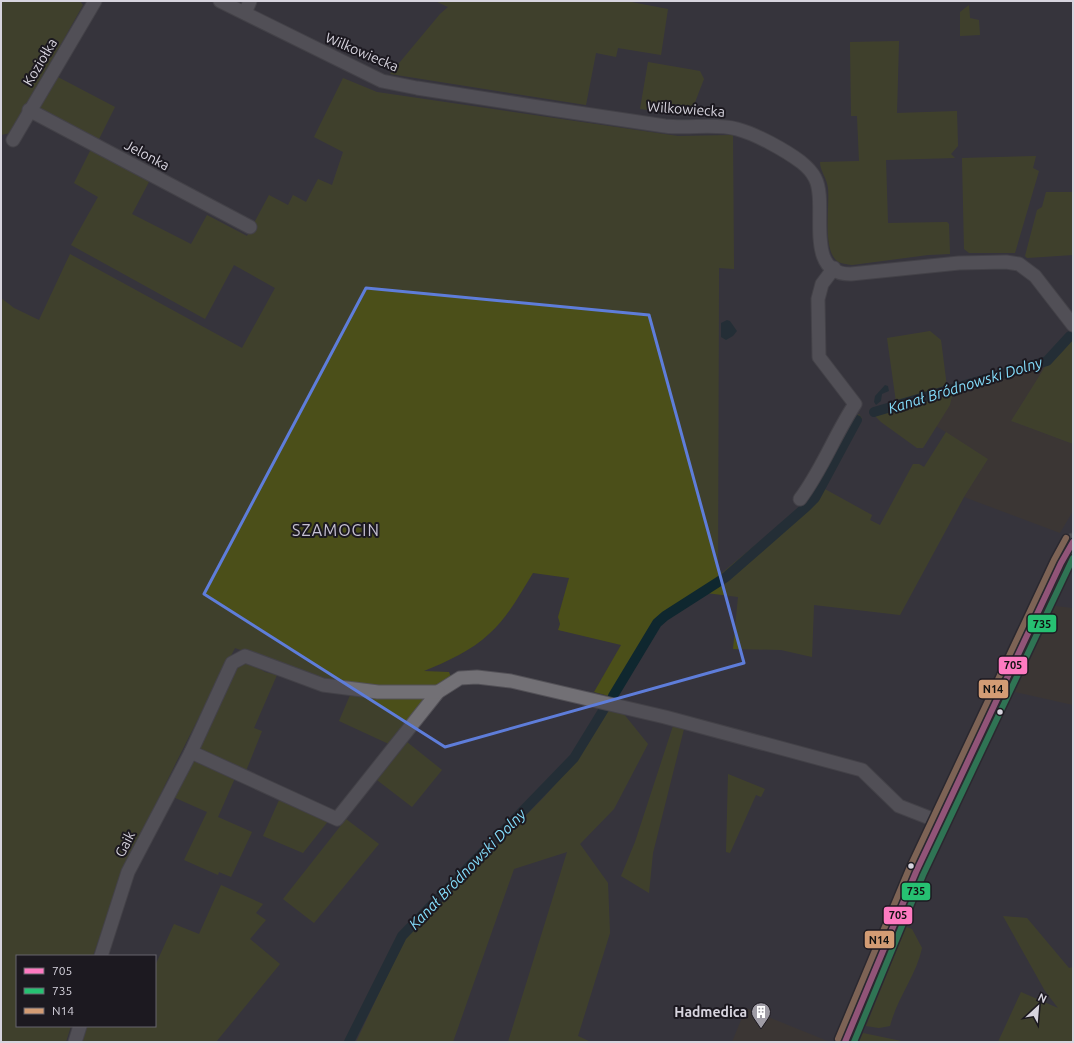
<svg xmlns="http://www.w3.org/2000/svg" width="1074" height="1043" font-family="Ubuntu,sans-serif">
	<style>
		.commercial { fill: #41382c }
		.green { fill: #4b4f19 }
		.water { fill: #0f272f }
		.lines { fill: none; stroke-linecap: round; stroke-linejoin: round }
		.canal { stroke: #0f272f; stroke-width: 10 }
		.minor-casing { stroke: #535157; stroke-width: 15 }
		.major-casing { stroke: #535157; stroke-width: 19 }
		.minor { stroke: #727075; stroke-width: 13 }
		.major { stroke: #6a6c6b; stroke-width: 17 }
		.bus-1-casing { stroke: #1c1920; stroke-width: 9 }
		.bus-2-casing { stroke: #1c1920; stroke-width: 9 }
		.bus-3-casing { stroke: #1c1920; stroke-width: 9 }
		.bus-1 { stroke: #fe7ac1; stroke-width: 6 }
		.bus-2 { stroke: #26c172; stroke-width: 6 }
		.bus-3 { stroke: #d39c74; stroke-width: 6 }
		.marked { fill: none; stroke: #5e7dda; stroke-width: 3; stroke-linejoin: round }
		.bus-dot { fill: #d7d4de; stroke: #1c1920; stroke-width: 1.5 }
		.labels { text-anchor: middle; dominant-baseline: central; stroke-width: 4; stroke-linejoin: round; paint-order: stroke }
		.street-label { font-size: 14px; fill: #d7d4de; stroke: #1c1920 }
		.poi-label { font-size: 14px; font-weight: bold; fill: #d7d4de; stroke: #1c1920; text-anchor: end }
		.water-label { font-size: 15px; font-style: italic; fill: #84ddfb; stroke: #1c1920 }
		.quarter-label { font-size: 16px; letter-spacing: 1px; fill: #c5c0d2; stroke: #1c1920 }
		.line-badge { stroke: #1c1920; stroke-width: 1.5 }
		.pale-badge-label { font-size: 11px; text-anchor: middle; font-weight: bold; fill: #111 }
	</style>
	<rect width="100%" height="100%" fill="#36343c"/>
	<!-- commercial -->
	<g class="commercial">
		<path d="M1049 361 1011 421 1073 444V511L1060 533 964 497 988 459 936 426 950 405 953 392 1012 375Z"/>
		<path d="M1055 606 1073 608V705L1015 692Z"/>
		<path d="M746 1008 830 1042H732Z"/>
	</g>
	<!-- green -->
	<g class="green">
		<path d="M1 1H80L83 5 11 133 1 135Z"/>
		<path d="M435 1H626L668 9 661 55 618 48 616 57 596 53 586 105 390 74 440 14 448 7Z"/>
		<path d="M969 5 970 18 979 20 980 35 960 36V12Z"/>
		<path d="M899 41 897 113 957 111 958 146 951 154 955 158 886 160 888 223 947 222 949 224 950 254 928 255 852 265C847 264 841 264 837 261 822 248 830 207 828 188 827 178 820 171 820 162L859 161 857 116H851L850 42Z"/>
		<path d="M648 62 700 71 704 79 692 110 684 114 640 109Z"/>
		<path d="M54 75 115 107 98 141 40 109 42 97Z"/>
		<path d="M343 78 377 92 678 136 733 135 734 269 719 268 718 576 806 503 814 493 854 418 859 414 862 418 858 421 823 488 872 515 870 520 880 525 913 464H919L924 467 946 432 988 459 964 497 900 615 814 605 812 657 781 650 733 649 738 597 706 593 661 623 615 700 608 698 609 696 594 692 621 645 558 630 560 624 558 617 569 578 533 573C520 594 508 617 490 633 471 651 448 661 424 671L449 672 451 677 439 689C422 689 404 691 387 690 334 686 284 666 235 648 183 748 129 849 93 956H17V1026H71L66 1042H1V298L14 308 39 320 70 254 242 348 275 288 234 265 205 319 71 245 98 197 74 183 91 149 150 180 132 214 191 244 207 215 247 236 269 195 288 205 293 195 306 202 318 179 332 185 343 152 314 137Z"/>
		<path d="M1036 156 1033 168 1039 171 1015 253H969L964 249 962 158Z"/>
		<path d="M1046 192H1073V255L1027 258 1025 256 1037 210 1042 207Z"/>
		<path d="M930 331 941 340 947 387 1046 358 1068 335 1073 341V444L1011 421 1048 362 1012 375 953 392 950 405 923 448H917L881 422 869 410 896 402 887 338Z"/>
		<path d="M247 661 265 672 277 675 254 728 262 731 246 771 196 748 238 663Z"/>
		<path d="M351 693 425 698V701L391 745 339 721Z"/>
		<path d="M609 710 623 713 648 744 614 809 580 844 608 883 610 933 578 1036 591 1042H508L567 852 514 869 453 1042H356L405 938 544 797 579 758Z"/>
		<path d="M673 726 684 729 653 853 649 893 621 876 635 842Z"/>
		<path d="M407 742 442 770 412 807 377 780Z"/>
		<path d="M191 758 235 778 218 817 252 832 231 877 219 872 218 875 184 860 207 812 171 796Z"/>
		<path d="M728 774 765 789 761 797 756 795 730 853 726 852Z"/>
		<path d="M280 798 329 820 303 853 263 836Z"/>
		<path d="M346 819 379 844 314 923 283 899Z"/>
		<path d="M221 885 263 904 256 913 266 920 250 939 280 964 216 1042H81L84 1026H155V966L174 924 199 934Z"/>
		<path d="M1003 916 1027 918 1069 968 1073 967V1042H998L1021 992 1058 1008 1045 991Z"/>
		<path d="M906 927 912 929 922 948C916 976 897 998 890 1026L879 1028 866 1026Z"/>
		<path d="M863 1033 906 1042H859Z"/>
	</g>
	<!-- water -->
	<g class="water">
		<path d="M727 320 730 321 737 331 733 336 726 340 721 337V323Z"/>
		<path d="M885 385 888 386 889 391 882 394 881 401 876 405 874 402 875 396Z"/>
	</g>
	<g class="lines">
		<!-- canal -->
		<g class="canal">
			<path d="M874 412 1047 361 1070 336"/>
			<path d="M613 696 657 623 665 616 726 577 806 507 815 498 857 420"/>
			<path d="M349 1042 402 936 574 758 604 709"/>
		</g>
		<!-- minor casing -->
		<g class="minor-casing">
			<g id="minor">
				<path d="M220 1 382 81 417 88C500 101 582 114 665 126 689 129 714 123 737 129 756 134 785 150 801 162 806 166 812 172 815 178 829 204 802 275 851 274L959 263 1006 262 1019 264 1035 276 1073 325"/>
				<path d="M245 13 250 1"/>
				<path d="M29 110 250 227"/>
				<path d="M13 140 95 1"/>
				<path d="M800 499C822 470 835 434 855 404L819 357 818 299 822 284 834 268"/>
				<path d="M191 752 337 819 438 692 460 678 477 677 511 681 665 717 862 770 899 806 940 822"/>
				<path d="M101 956 128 872 191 752 232 663 245 656 323 685 378 692H438"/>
				<path d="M75 1042 80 1026"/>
			</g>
		</g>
		<!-- major casing -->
		<g class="major-casing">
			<path id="major" d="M845 1042 916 872 1061 563 1073 542"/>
		</g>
		<!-- minor -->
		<use href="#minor" class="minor"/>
		<!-- major -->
		<use href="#major" class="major"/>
		<!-- bus-1 casing -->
		<g class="bus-1-casing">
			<path id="bus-1" d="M845 1042 916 872 1061 563 1073 542"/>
		</g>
		<!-- bus-2 casing -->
		<g class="bus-2-casing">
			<path id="bus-2" d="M854 1042 923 875 1073 558"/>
		</g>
		<!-- bus-3 casing -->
		<g class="bus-3-casing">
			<path id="bus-3" d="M838 1039 909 869 1054 560 1066 538"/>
		</g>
		<!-- bus-1 -->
		<use href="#bus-1" class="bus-1"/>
		<!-- bus-2 -->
		<use href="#bus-2" class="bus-2"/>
		<!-- bus-3 -->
		<use href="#bus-3" class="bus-3"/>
	</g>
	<!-- marked area -->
	<path d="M0 0H1074V1043H0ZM366 288 649 315 744 663 445 747 204 594Z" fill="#36343c" fill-opacity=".55" fill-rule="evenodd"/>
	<path class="marked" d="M366 288 649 315 744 663 445 747 204 594Z"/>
	<!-- icons -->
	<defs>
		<g id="building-pin" transform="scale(1)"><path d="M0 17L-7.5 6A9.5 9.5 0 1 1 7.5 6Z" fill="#9f9ca5" stroke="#1c1920"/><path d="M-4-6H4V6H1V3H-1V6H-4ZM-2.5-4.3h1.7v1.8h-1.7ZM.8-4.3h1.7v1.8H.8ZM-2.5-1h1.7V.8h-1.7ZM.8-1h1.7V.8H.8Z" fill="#fff"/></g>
	</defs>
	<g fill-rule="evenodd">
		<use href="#building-pin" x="761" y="1012"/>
	</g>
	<!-- markers -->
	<g class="bus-dot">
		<circle cx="1000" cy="712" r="3.5"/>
		<circle cx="911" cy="866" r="3.5"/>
	</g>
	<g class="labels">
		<!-- street labels -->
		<g class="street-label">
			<text transform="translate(362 52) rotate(23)">Wilkowiecka</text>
			<text transform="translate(40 62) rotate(-59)">Koziołka</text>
			<text transform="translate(686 109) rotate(4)">Wilkowiecka</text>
			<text transform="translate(147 155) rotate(28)">Jelonka</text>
			<text transform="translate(125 844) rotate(-63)">Gaik</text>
		</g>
		<!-- poi labels -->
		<g class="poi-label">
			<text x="747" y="1012">Hadmedica</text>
		</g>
		<!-- water labels -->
		<g class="water-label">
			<text transform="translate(965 385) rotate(-17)">Kanał Bródnowski Dolny</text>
			<text transform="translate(467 869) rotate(-46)">Kanał Bródnowski Dolny</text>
		</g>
		<!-- quarter labels -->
		<g class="quarter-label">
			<text x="336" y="530">SZAMOCIN</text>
		</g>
	</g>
	<g class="line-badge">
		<rect x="1027" y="614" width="30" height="19" rx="4" fill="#26c172"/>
		<rect x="998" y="656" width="30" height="19" rx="4" fill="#fe7ac1"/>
		<rect x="978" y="679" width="31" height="20" rx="4" fill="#d39c74"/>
		<rect x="901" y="882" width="30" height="19" rx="4" fill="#26c172"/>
		<rect x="883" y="906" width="30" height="19" rx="4" fill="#fe7ac1"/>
		<rect x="864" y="930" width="31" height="19" rx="4" fill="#d39c74"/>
	</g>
	<g class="pale-badge-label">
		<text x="1042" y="628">735</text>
		<text x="1013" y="669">705</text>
		<text x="993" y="693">N14</text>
		<text x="916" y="895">735</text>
		<text x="898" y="919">705</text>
		<text x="879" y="944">N14</text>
	</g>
	<!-- border -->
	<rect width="1074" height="1043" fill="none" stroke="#d7d4de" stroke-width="4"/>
	<!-- legend -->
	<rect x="16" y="955" width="140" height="72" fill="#1c1920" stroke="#67646c"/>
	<rect x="24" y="968" width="20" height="6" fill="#fe7ac1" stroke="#67646c"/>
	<text x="52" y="975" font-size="12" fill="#d7d4de">705</text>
	<rect x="24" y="988" width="20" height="6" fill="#26c172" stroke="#67646c"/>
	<text x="52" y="995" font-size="12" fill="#d7d4de">735</text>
	<rect x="24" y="1008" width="20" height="6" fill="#d39c74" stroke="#67646c"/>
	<text x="52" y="1015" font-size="12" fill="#d7d4de">N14</text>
	<!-- north arrow -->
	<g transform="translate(1038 1007) rotate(26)" stroke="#1c1920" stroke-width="3" paint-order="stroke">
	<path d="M0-3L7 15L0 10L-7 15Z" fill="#d7d4de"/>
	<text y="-6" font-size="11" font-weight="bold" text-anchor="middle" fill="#d7d4de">N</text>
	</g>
</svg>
